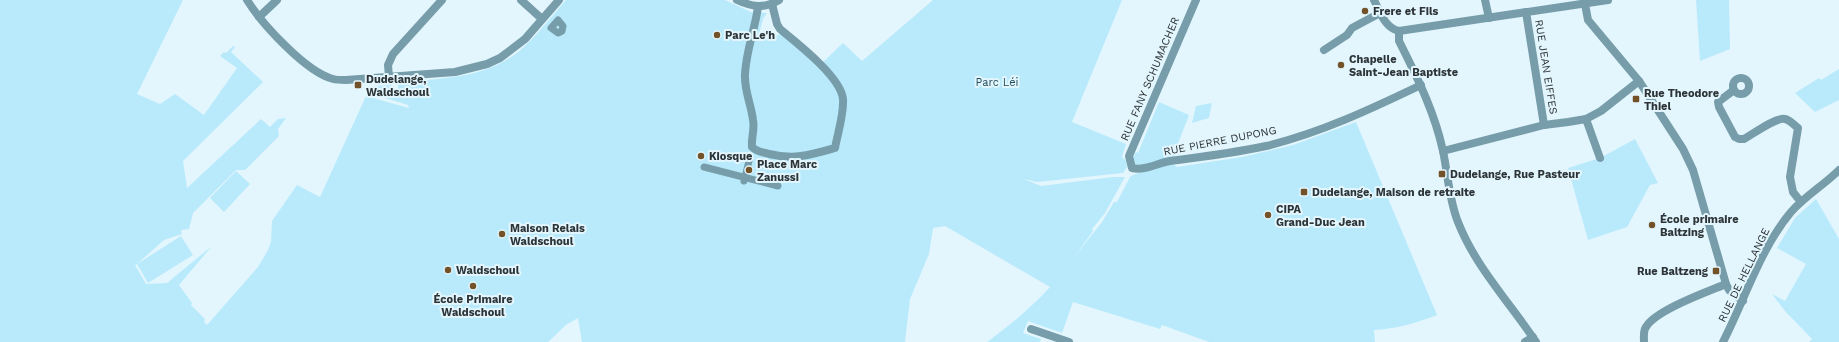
<svg xmlns="http://www.w3.org/2000/svg" width="1839" height="342" font-family="'Work Sans',sans-serif">
	<style>
		.green { fill: #b9eafc }
		.lines { fill: none; stroke-linecap: round; stroke-linejoin: round }
		.pedestrian { stroke: #779daa; stroke-width: 7 }
		.minor { stroke: #779daa; stroke-width: 8 }
		.poi-dot { fill: #735229; stroke: #e3f6fd; stroke-width: 1.5 }
		.labels { text-anchor: middle; dominant-baseline: central; stroke-width: 4; stroke-linejoin: round; paint-order: stroke }
		.poi-label { font-size: 11px; font-weight: bold; fill: #2d3437; stroke: #e3f6fd; text-anchor: start }
		.street-label { font-size: 11px; fill: #2d3437; stroke: #e3f6fd }
		.park-label { font-size: 11px; fill: #214c5a; stroke: #e3f6fd }
	</style>
	<rect width="100%" height="100%" fill="#e3f6fd"/>
	<!-- green -->
	<g class="green">
		<path d="M0 0H183L137 94 160 104 175 94 204 115 237 68 220 56 224 52 226 53 233 46 235 47 231 52 263 82 183 161 187 188 261 119 270 127 278 119 286 118 278 129 279 136 245 170H236L193 213 189 229 181 230 182 234 164 240 137 264 181 236 193 255 148 283 137 264 135 265 146 284 167 283 212 246 179 285 192 303 191 305 205 319 204 322 207 325 258 267 268 250 271 242 272 221 297 185 320 197 366 96 409 108 408 105 375 95 373 92 376 86 391 85 393 91 398 89V84L402 83 403 86V82C443 78 485 78 518 52 536 37 551 17 566 0H725L751 12 767 13 763 19 757 41 773 37 784 32 820 65 843 43 862 61 933 0H1122L1072 122 1126 144 1122 157 1126 161 1127 167 1123 173 1037 182 1024 179 1041 186 1113 177H1125L1105 213 1092 229 1093 231 1075 256 1102 222 1114 202H1117L1130 177 1133 175 1170 162 1177 167 1242 157 1293 145 1356 122 1437 315C1416 323 1396 329 1374 330L1375 342H1209L1162 325 1160 329 1073 302 1062 333 1028 321 1023 333 1041 339 1040 342H987C1010 325 1031 308 1050 287L945 226 933 228 929 254 910 299 905 342H582L578 318 566 325 548 342H0Z"/>
		<path d="M1696 0H1729L1730 49 1700 61Z"/>
		<path d="M1839 69V100L1815 112 1795 93 1819 78 1821 80Z"/>
		<path d="M1159 102 1189 115 1174 154 1176 156 1140 166 1135 164 1133 158 1136 152 1138 153Z"/>
		<path d="M1212 103 1209 118 1192 123 1196 106Z"/>
		<path d="M1635 139 1658 183 1650 185 1627 227 1588 240 1568 168 1600 158Z"/>
		<path d="M236 171 250 184 224 212 210 198Z"/>
		<path d="M1816 199 1839 239V342H1809L1812 339 1785 311 1772 294 1785 301 1806 264 1777 248 1795 218Z"/>
	</g>
	<g class="lines">
		<!-- pedestrian -->
		<g class="pedestrian">
			<path d="M558 20 563 26 562 31 558 33 551 28Z"/>
			<path d="M704 167 778 186"/>
			<path d="M744 181 750 157"/>
		</g>
		<!-- minor -->
		<g class="minor">
			<path d="M247 0C262 24 306 72 333 79 337 80 342 80 346 80L455 72 487 64 500 58 525 39 559 0"/>
			<path d="M521 0 542 19"/>
			<path d="M737 0C752 7 764 9 779 0"/>
			<path d="M1196 0 1129 156 1132 168C1145 171 1157 163 1170 161 1202 157 1234 153 1266 146 1320 133 1371 109 1421 85"/>
			<path d="M1374 0C1380 12 1385 28 1399 31L1608 0"/>
			<path d="M1485 0 1489 18"/>
			<path d="M1585 4 1588 20 1639 81 1683 149 1693 170 1726 284 1729 290 1743 301"/>
			<path d="M758 7C755 29 746 51 745 74 744 90 751 104 753 120 755 129 751 138 752 147 757 152 763 152 769 154 795 160 810 155 835 148 838 132 844 114 843 99 841 77 797 43 780 29L777 24 772 4"/>
			<path d="M1526 12 1544 125"/>
			<path d="M259 17 277 0"/>
			<path d="M1399 31V41L1402 47C1419 81 1435 114 1443 151 1448 175 1449 200 1458 222 1475 266 1510 303 1536 342"/>
			<path d="M1324 50 1347 35 1352 28 1380 13"/>
			<path d="M389 77 388 65 393 54 442 0"/>
			<circle cx="1741" cy="86" r="8"/>
			<path d="M1734 90 1718 102 1719 107 1735 137 1739 139H1744C1753 134 1776 117 1785 119 1790 120 1794 125 1798 128L1790 177 1793 192 1801 202"/>
			<path d="M1586 119 1600 158"/>
			<path d="M1443 151 1544 125 1568 122 1586 119 1601 111 1639 81"/>
			<path d="M1031 329 1069 342"/>
			<path d="M1525 342 1533 337"/>
			<path d="M1644 342C1644 337 1643 331 1646 327 1656 310 1707 292 1726 284"/>
			<path d="M1723 342C1745 299 1760 249 1791 212 1805 196 1824 185 1839 170"/>
		</g>
	</g>
	<!-- markers -->
	<g class="poi-dot">
		<circle cx="1365" cy="11" r="4"/>
		<circle cx="717" cy="35" r="4"/>
		<circle cx="1341" cy="65" r="4"/>
		<rect x="354" y="81" width="8" height="8" rx="2"/>
		<rect x="1632" y="95" width="8" height="8" rx="2"/>
		<circle cx="701" cy="156" r="4"/>
		<circle cx="749" cy="170" r="4"/>
		<rect x="1438" y="170" width="8" height="8" rx="2"/>
		<rect x="1300" y="188" width="8" height="8" rx="2"/>
		<circle cx="1268" cy="215" r="4"/>
		<circle cx="1652" cy="225" r="4"/>
		<circle cx="502" cy="234" r="4"/>
		<circle cx="448" cy="270" r="4"/>
		<rect x="1712" y="267" width="8" height="8" rx="2"/>
		<circle cx="473" cy="286" r="4"/>
	</g>
	<g class="labels">
		<!-- poi labels -->
		<g class="poi-label">
			<text x="1373" y="11">Frere et Fils</text>
			<text x="725" y="35">Parc Le'h</text>
			<text x="1349" y="59">Chapelle<tspan x="1349" dy="13">Saint-Jean Baptiste</tspan></text>
			<text x="366" y="79">Dudelange,<tspan x="366" dy="13">Waldschoul</tspan></text>
			<text x="1644" y="93">Rue Theodore<tspan x="1644" dy="13">Thiel</tspan></text>
			<text x="709" y="156">Kiosque</text>
			<text x="757" y="164">Place Marc<tspan x="757" dy="13">Zanussi</tspan></text>
			<text x="1450" y="174">Dudelange, Rue Pasteur</text>
			<text x="1312" y="192">Dudelange, Maison de retraite</text>
			<text x="1276" y="209">CIPA<tspan x="1276" dy="13">Grand-Duc Jean</tspan></text>
			<text x="1660" y="219">École primaire<tspan x="1660" dy="13">Baltzing</tspan></text>
			<text x="510" y="228">Maison Relais<tspan x="510" dy="13">Waldschoul</tspan></text>
			<text x="456" y="270">Waldschoul</text>
			<text x="1708" y="271" text-anchor="end">Rue Baltzeng</text>
			<text x="473" y="299" text-anchor="middle">École Primaire<tspan x="473" dy="13">Waldschoul</tspan></text>
		</g>
		<!-- street labels -->
		<g class="street-label">
			<text transform="translate(1546 67) rotate(81)">RUE JEAN EIFFES</text>
			<text transform="translate(1150 79) rotate(-67)">RUE FANY SCHUMACHER</text>
			<text transform="translate(1220 141) rotate(-11)">RUE PIERRE DUPONG</text>
			<text transform="translate(1744 275) rotate(-64)">RUE DE HELLANGE</text>
		</g>
		<!-- park labels -->
		<g class="park-label">
			<text x="997" y="82">Parc Léi</text>
		</g>
	</g>
</svg>
